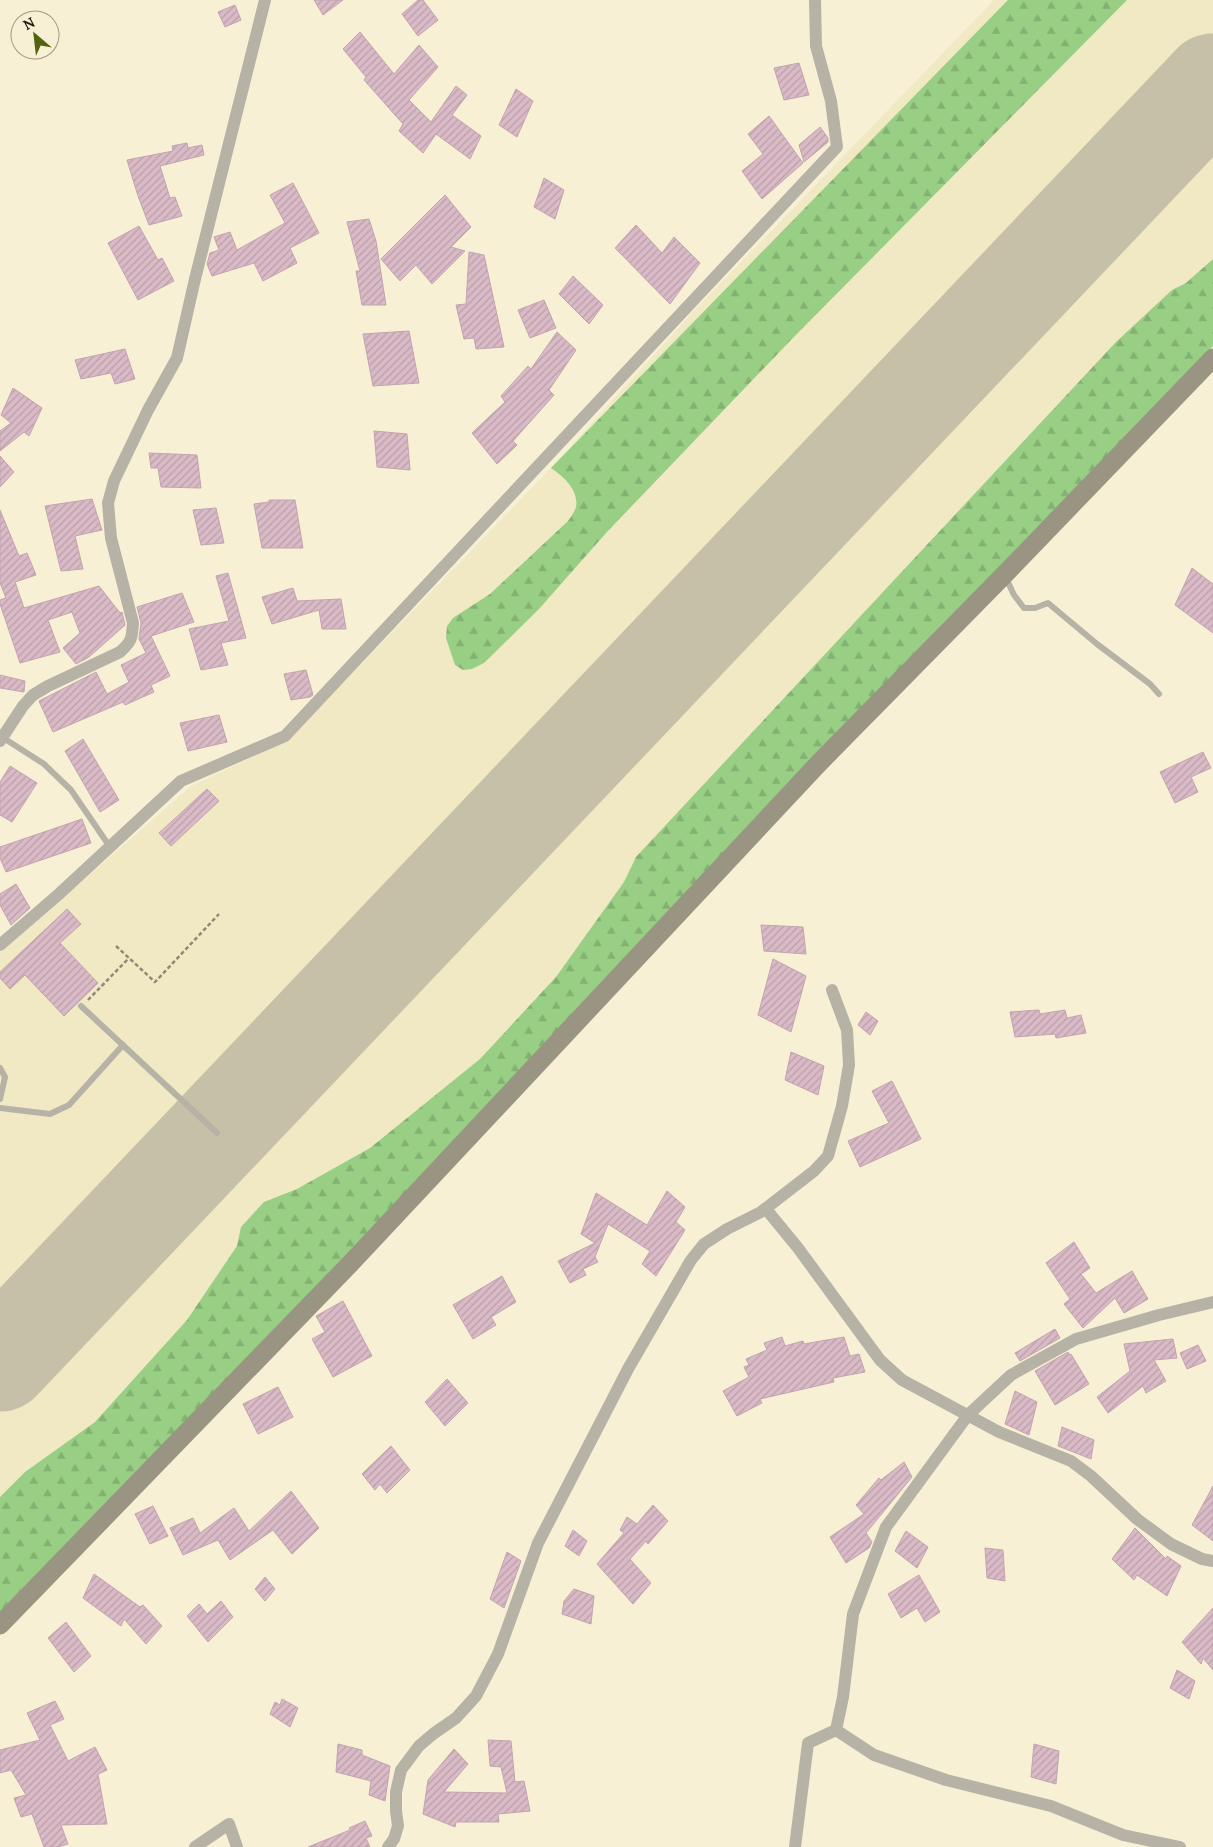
<svg xmlns="http://www.w3.org/2000/svg" width="1213" height="1847" font-family="Lora,serif">
	<style>
		.built { fill: #f1e8c4 }
		.forest { fill: url(#forest-firs) }
		.lines { fill: none; stroke-linecap: round; stroke-linejoin: round }
		.runway { stroke: #c6c0a8; stroke-width: 101 }
		.building { fill: url(#building-hatch); stroke: #c2a4af }
		.path { stroke: #8f8a77; stroke-width: 2.5; stroke-dasharray: 4 2.5; stroke-linecap: butt }
		.lane { stroke: #b6b2a6; stroke-width: 6 }
		.street { stroke: #b6b2a6; stroke-width: 12 }
		.secondary { stroke: #9a9482; stroke-width: 19 }
	</style>
	<defs>
		<pattern id="forest-firs" width="22" height="20" patternUnits="userSpaceOnUse" patternTransform="scale(1.25)"><rect width="22" height="20" fill="#98cf84"/><path d="M5 1l3.5 6h-7zM16 11l3.5 6h-7z" fill="#83b171"/></pattern>
		<pattern id="building-hatch" width="6" height="6" patternUnits="userSpaceOnUse" patternTransform="scale(1.25)"><rect width="6" height="6" fill="#d9bac6"/><path d="M-1 1l2-2M0 6l6-6M5 7l2-2" fill="none" stroke="#ba9fa9"/></pattern>
	</defs>
	<rect width="100%" height="100%" fill="#f7f0d4"/>
	<!-- built -->
	<path class="built" d="M994 0H1213V346L0 1619V953L191 786 287 741 551 468 690 315Z"/>
	<!-- forest -->
	<g class="forest">
		<path d="M1008 0H1127L788 343 606 533 539 609 484 663 472 669 463 670 455 665 446 638 447 626 453 618 490 594 568 521C571 517 575 511 576 507 579 490 563 476 551 468Z"/>
		<path d="M1213 259V346L0 1619V1497L25 1472 95 1422 187 1320 237 1246 241 1227 264 1202 297 1189 370 1148 480 1059 556 977 624 882 636 857 1116 342 1172 290 1186 283Z"/>
	</g>
	<g class="lines">
		<!-- runway -->
		<path class="runway" d="M0 1361 1213 84"/>
	</g>
	<!-- building -->
	<g class="building">
		<path d="M314 0H343L323 15Z"/>
		<path d="M418 0H423L438 20 418 36 402 14Z"/>
		<path d="M235 5 241 20 225 27 218 12Z"/>
		<path d="M360 32 394 74 419 45 438 67 409 100 431 122 456 86 467 95 452 115 481 136 470 159 436 134 423 153 399 131 403 124 364 80 366 77 343 49Z"/>
		<path d="M799 63 809 95 784 100 774 68Z"/>
		<path d="M516 89 533 101 517 137 499 125Z"/>
		<path d="M769 116 803 163 762 199 742 171 763 154 748 134Z"/>
		<path d="M820 127 828 138V142L804 162 799 145Z"/>
		<path d="M187 143 188 148 202 145 204 155 160 166 170 198 175 197 182 216 149 225 138 196 127 160 173 151 172 146Z"/>
		<path d="M544 178 564 190 555 219 534 207Z"/>
		<path d="M293 183 319 233 290 248 297 263 263 281 254 263 212 276 207 264 210 253 219 250 214 237 230 232 237 250 285 223 270 195Z"/>
		<path d="M445 195 471 227 451 247 465 251 432 284 416 265 400 281 381 259Z"/>
		<path d="M369 219 376 241 386 305H362L356 271H360L347 222Z"/>
		<path d="M636 225 662 253 674 237 700 263 670 304 615 248Z"/>
		<path d="M139 226 158 260 162 258 174 281 138 300 108 243Z"/>
		<path d="M469 252 484 255 504 347 476 349 474 338 464 339 456 305 466 304Z"/>
		<path d="M573 276 603 305 589 324 559 294Z"/>
		<path d="M544 300 556 328 530 338 518 310Z"/>
		<path d="M409 331 419 383 373 386 363 334Z"/>
		<path d="M557 332 576 350 549 390 554 395 513 441 517 445 497 464 472 433 505 402 501 396 528 366 531 369Z"/>
		<path d="M125 349 135 379 115 384 111 373 81 379 75 360Z"/>
		<path d="M13 388 42 408 29 436 24 432 0 451V431L11 423 1 415Z"/>
		<path d="M374 431 407 434 410 470 377 467Z"/>
		<path d="M149 453 197 455 201 488 161 487 158 468H151Z"/>
		<path d="M0 456 14 472 0 487Z"/>
		<path d="M92 499 102 530 75 536 83 569 61 571 45 506Z"/>
		<path d="M269 500H295L303 548H262L254 504 269 502Z"/>
		<path d="M216 508 224 543 201 545 193 510Z"/>
		<path d="M0 510 19 556 27 553 36 575 15 582 24 608 99 586 120 613 122 612 125 625 89 657 76 664 63 648 80 633 72 612 48 620 60 652 20 663 0 604V600L6 598 0 583Z"/>
		<path d="M1192 568 1213 584V633L1175 605Z"/>
		<path d="M228 573 246 638 221 643 228 665 201 670 189 629 229 621 216 576Z"/>
		<path d="M293 588 297 601 341 599 346 629H322L319 610 272 624 262 597Z"/>
		<path d="M182 593 194 622 151 636 170 676 151 685 154 692 125 705 123 702 53 732 39 701 96 672 107 694 129 682 121 665 146 653 139 639 141 623 137 607Z"/>
		<path d="M306 670 313 695 310 697 291 700 284 674Z"/>
		<path d="M0 675 25 681 24 692 0 688Z"/>
		<path d="M219 715 227 742 188 751 180 723Z"/>
		<path d="M83 739 119 800 100 812 65 751Z"/>
		<path d="M1203 752 1211 768 1191 777 1198 792 1175 803 1160 772Z"/>
		<path d="M10 766 37 783 12 822 0 815V782Z"/>
		<path d="M207 789 219 801 171 846 159 833Z"/>
		<path d="M82 819 91 843 6 872 0 858V847Z"/>
		<path d="M16 884 30 908 11 925 0 905V894Z"/>
		<path d="M67 909 81 924 60 943 98 983 64 1016 25 975 10 989 0 978V972Z"/>
		<path d="M761 925 803 927 806 954 764 951Z"/>
		<path d="M773 959 806 976 791 1032 758 1015Z"/>
		<path d="M1039 1010 1040 1014 1065 1010 1067 1018 1081 1015 1086 1033 1056 1038 1055 1034 1015 1037 1010 1012Z"/>
		<path d="M866 1012 878 1021 870 1035 858 1025Z"/>
		<path d="M791 1052 824 1066 818 1095 785 1080Z"/>
		<path d="M892 1081 921 1139 860 1167 848 1141 889 1123 872 1091Z"/>
		<path d="M667 1191 685 1207 676 1222 685 1230 656 1276 642 1264 650 1251 608 1224 595 1257 598 1262 583 1269 586 1275 570 1283 558 1261 595 1243 581 1234 596 1193 647 1225Z"/>
		<path d="M1074 1242 1090 1268 1081 1274 1096 1293 1132 1271 1148 1299 1124 1313 1115 1298 1083 1328 1064 1304 1070 1299 1046 1263Z"/>
		<path d="M502 1276 516 1302 491 1317 496 1325 473 1339 453 1305Z"/>
		<path d="M343 1301 372 1356 333 1377 312 1339 325 1332 316 1316Z"/>
		<path d="M1055 1329 1060 1338 1020 1361 1015 1353Z"/>
		<path d="M782 1337 785 1346 803 1341 804 1344 844 1337 850 1356 859 1354 865 1372 833 1378 834 1382 760 1399 762 1403 737 1416 723 1391 749 1377 744 1367 749 1365 746 1359 767 1350 764 1343Z"/>
		<path d="M1173 1339 1177 1358 1154 1360 1166 1381 1146 1393 1143 1386 1108 1413 1097 1397 1130 1371 1124 1344Z"/>
		<path d="M1198 1345 1206 1361 1187 1369 1180 1353Z"/>
		<path d="M1068 1352 1070 1355 1071 1354 1089 1384 1055 1405 1035 1371Z"/>
		<path d="M447 1379 468 1403 445 1426 425 1402Z"/>
		<path d="M278 1387 293 1417 258 1434 243 1404Z"/>
		<path d="M1015 1391 1037 1402 1029 1435 1005 1424Z"/>
		<path d="M1062 1427 1094 1440 1091 1459 1058 1446Z"/>
		<path d="M391 1446 410 1470 387 1493 380 1484 375 1490 362 1474Z"/>
		<path d="M904 1462 912 1477 866 1533 872 1542 869 1548 846 1563 830 1537 864 1514 856 1505 879 1478 881 1480Z"/>
		<path d="M1213 1486V1541L1192 1525Z"/>
		<path d="M291 1491 319 1528 292 1554 273 1530 230 1560 218 1540 183 1555 170 1528 193 1518 200 1533 234 1508 249 1531Z"/>
		<path d="M653 1505 668 1521 648 1544 646 1541 630 1559 651 1583 633 1604 597 1564 624 1533 620 1530 627 1517 637 1524Z"/>
		<path d="M153 1506 168 1536 150 1544 135 1514Z"/>
		<path d="M1135 1528 1166 1559 1167 1556 1181 1566 1167 1596 1137 1575 1134 1580 1112 1559Z"/>
		<path d="M573 1530 587 1541 579 1556 565 1546Z"/>
		<path d="M906 1531 928 1547 917 1568 895 1551Z"/>
		<path d="M985 1548 1003 1550 1005 1581 987 1578Z"/>
		<path d="M507 1552 521 1561 504 1608 490 1599Z"/>
		<path d="M94 1574 140 1607 143 1605 162 1626 146 1644 124 1619 121 1626 83 1598Z"/>
		<path d="M919 1575 940 1612 925 1622 917 1608 901 1618 888 1594Z"/>
		<path d="M265 1577 275 1589 265 1601 255 1589Z"/>
		<path d="M574 1589 594 1596 591 1624 562 1614 564 1601Z"/>
		<path d="M221 1601 233 1617 208 1642 187 1616 199 1604 207 1614Z"/>
		<path d="M1213 1608V1670L1203 1658 1201 1664 1182 1642Z"/>
		<path d="M66 1622 91 1656 74 1672 48 1638Z"/>
		<path d="M1177 1670 1195 1681 1189 1699 1170 1688Z"/>
		<path d="M282 1699 298 1708 290 1727 270 1714 275 1702 280 1705Z"/>
		<path d="M55 1701 64 1719 50 1725 68 1761 95 1747 107 1770 98 1774 107 1824 61 1825 68 1844 58 1847H44L32 1814 21 1817 14 1798 26 1795 11 1770 0 1773V1750L40 1740 27 1713Z"/>
		<path d="M488 1740 511 1741 515 1782 524 1781 530 1811 498 1814 499 1822H456L455 1827 423 1814 428 1780 454 1749 468 1764 444 1792 507 1793 501 1767 490 1766Z"/>
		<path d="M338 1744 362 1750V1755L390 1766 385 1801 369 1795 371 1781 336 1772Z"/>
		<path d="M1034 1744 1059 1751 1056 1784 1031 1777Z"/>
		<path d="M365 1821 372 1836 366 1838 370 1847H308L350 1830 349 1828Z"/>
	</g>
	<g class="lines">
		<!-- path -->
		<g class="path">
			<path d="M116 946 155 982 219 914"/>
			<path d="M88 1000 129 958"/>
		</g>
		<!-- lane -->
		<g class="lane">
			<path d="M1006 578 1014 595 1024 608H1035L1048 603 1097 644 1150 684 1159 694"/>
			<path d="M2 737 44 764 71 790 110 847"/>
			<path d="M81 1006 217 1133"/>
			<path d="M0 1068 5 1077 0 1099"/>
			<path d="M0 1108 50 1114 69 1105 123 1045"/>
		</g>
		<!-- street -->
		<g class="street">
			<path d="M0 741 23 706 33 695 48 686 120 652C132 641 132 638 133 623L111 538 108 503 114 481 148 410 177 358 195 279 265 0"/>
			<path d="M0 945 59 894 181 781 285 736 837 147 831 101 816 46 815 0"/>
			<path d="M766 1209 798 1248 880 1360 902 1380 999 1432 1071 1461 1091 1476 1137 1519 1171 1544 1202 1559 1213 1561"/>
			<path d="M836 1730 874 1755 946 1780 1051 1806 1123 1835 1180 1847"/>
			<path d="M195 1847 229 1824 237 1847"/>
			<path d="M388 1847 394 1839 398 1826 396 1811V1792L401 1770 419 1746 433 1734 456 1718 476 1696 498 1654 538 1543 628 1369 691 1260 704 1244 727 1229 761 1212 814 1171 828 1156 842 1106 849 1065 847 1030 832 990"/>
			<path d="M795 1847 808 1743 836 1730 843 1697 853 1614 886 1527 968 1415 1011 1375 1076 1339 1159 1315 1213 1302"/>
		</g>
		<!-- secondary -->
		<path class="secondary" d="M0 1625 350 1264 820 762 1005 574 1213 358"/>
	</g>
	<!-- north arrow -->
	<g transform="translate(35 35) rotate(332)"><circle r="24" fill="#f7f0d4" stroke="#a19c87"/>
	<path d="M0-4L9 19L0 12L-9 19Z" fill="#52640e"/>
	<text y="-8" font-size="14" font-weight="bold" text-anchor="middle" fill="#201e14">N</text>
	</g>
</svg>
